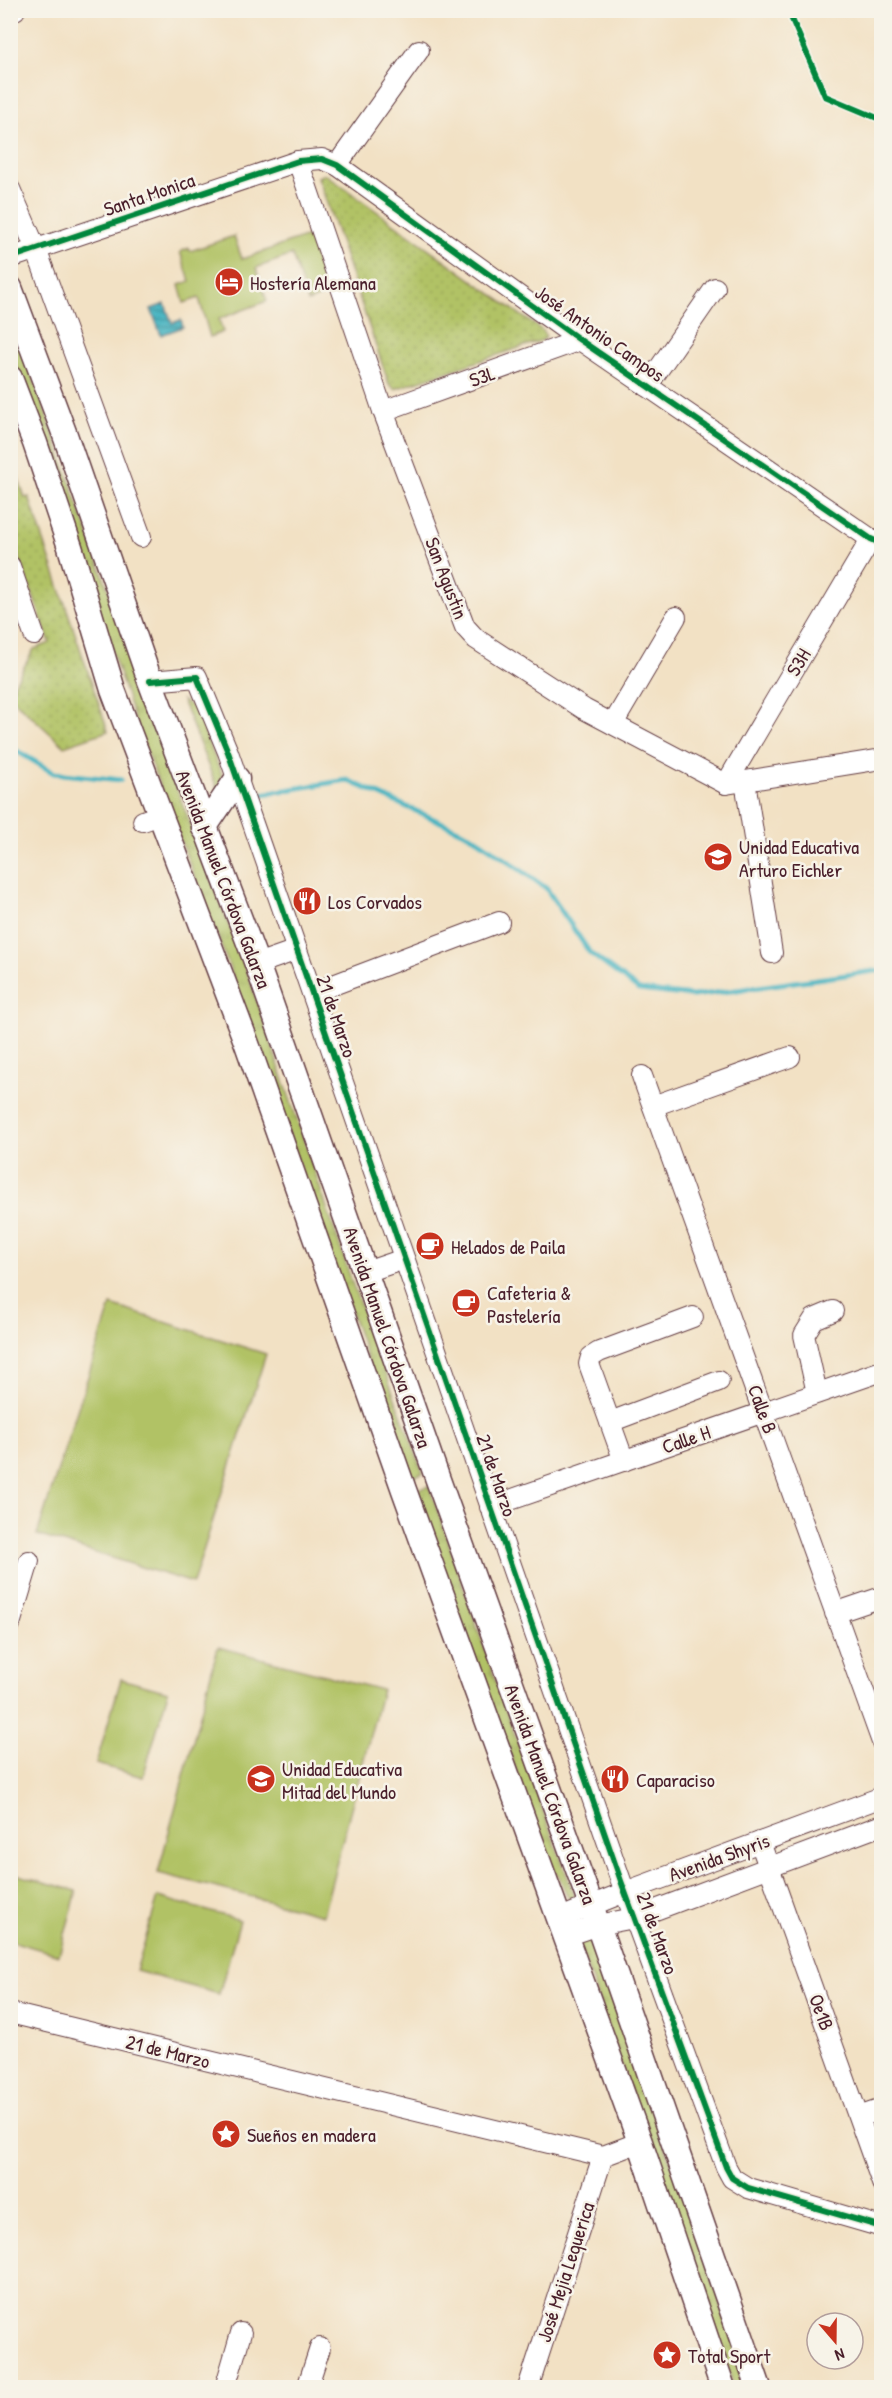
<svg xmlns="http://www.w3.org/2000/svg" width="892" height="2398" font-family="'Patrick Hand',sans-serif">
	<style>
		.grass { fill: url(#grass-tufts); stroke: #7e7048; stroke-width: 1.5 }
		.park { fill: url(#park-dots); stroke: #7e7048; stroke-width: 1.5 }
		.garden { fill: #b1c265; stroke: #7e7048; stroke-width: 1.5 }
		.water { fill: url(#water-rules); stroke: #486a76; stroke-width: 1.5 }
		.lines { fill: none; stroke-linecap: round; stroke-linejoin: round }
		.stream { stroke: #46b4c1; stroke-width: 5 }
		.minor-casing { stroke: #633c42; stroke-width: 22 }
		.major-casing { stroke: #633c42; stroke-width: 27 }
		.minor { stroke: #fff; stroke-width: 20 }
		.major { stroke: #fff; stroke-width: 24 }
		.cycleway-casing { stroke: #f7f3e8; stroke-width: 10 }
		.cycleway { stroke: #00873e; stroke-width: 6 }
		.labels { text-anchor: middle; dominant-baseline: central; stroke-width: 5; stroke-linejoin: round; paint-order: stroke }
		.street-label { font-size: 20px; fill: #4a1f2b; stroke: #f7f3e8 }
		.poi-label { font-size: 20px; fill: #4a1f2b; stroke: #f7f3e8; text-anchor: start }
	</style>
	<defs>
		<pattern id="grass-tufts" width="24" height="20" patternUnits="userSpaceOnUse" patternTransform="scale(1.5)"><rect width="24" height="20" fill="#b1c265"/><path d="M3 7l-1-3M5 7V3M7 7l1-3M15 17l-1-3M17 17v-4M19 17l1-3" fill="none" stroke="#9aa658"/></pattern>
		<pattern id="park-dots" width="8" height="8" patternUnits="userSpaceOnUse" patternTransform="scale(1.5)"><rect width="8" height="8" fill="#b1c265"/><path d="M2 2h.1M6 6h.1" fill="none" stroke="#9aa658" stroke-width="1.8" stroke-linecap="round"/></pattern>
		<pattern id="water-rules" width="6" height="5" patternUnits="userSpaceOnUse" patternTransform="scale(1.5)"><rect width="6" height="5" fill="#46b4c1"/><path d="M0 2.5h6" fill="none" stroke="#3c929d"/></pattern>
	</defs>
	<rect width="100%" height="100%" fill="#f7f3e8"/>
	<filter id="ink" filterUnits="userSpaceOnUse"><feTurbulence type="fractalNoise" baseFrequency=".0167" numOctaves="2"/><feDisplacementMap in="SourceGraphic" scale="12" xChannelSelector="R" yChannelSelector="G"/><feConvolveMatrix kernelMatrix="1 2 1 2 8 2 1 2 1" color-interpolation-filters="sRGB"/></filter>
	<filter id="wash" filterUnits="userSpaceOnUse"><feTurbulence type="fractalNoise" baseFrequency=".008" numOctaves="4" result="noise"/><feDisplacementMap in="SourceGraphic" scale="24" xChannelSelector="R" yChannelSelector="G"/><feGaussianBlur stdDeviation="1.35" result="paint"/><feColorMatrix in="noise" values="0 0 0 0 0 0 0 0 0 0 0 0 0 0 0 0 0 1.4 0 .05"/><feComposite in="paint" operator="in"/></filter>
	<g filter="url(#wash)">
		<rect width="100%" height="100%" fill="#f2e1c4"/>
		<!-- grass -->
		<g class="grass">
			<path d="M10 313 119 620 140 692 250 981 354 1288 423 1473 409 1478 237 987 136 724 35 418 11 351Z"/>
			<path d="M182 700 191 706 196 712 222 775 219 793Z"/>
			<path d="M429 1486 503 1703 579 1908 571 1904 559 1877 553 1870 413 1491Z"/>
			<path d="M588 1935 611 1994 750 2387H734L577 1939Z"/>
		</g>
		<!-- park -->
		<g class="park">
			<path d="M325 174 543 331 546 337 543 340 395 389 389 384 318 177Z"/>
			<path d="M11 457 25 498 29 497 108 731 64 746 11 698V690L34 649 50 643 11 534Z"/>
		</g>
		<!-- garden -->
		<g class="garden">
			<path d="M234 236 242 259 308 236 327 291 323 296 308 302 292 255 256 268 267 301 219 319 223 332 210 337 199 298 184 303 179 285 190 281 180 252 189 248 190 251Z"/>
			<path d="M111 1305 266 1354 193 1583 37 1535Z"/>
			<path d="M218 1647 382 1690 323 1915 158 1873Z"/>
			<path d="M121 1679 168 1692 143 1777 96 1764Z"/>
			<path d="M11 1873 77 1891 59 1955 11 1941Z"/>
			<path d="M158 1897 240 1920 219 1994 136 1971Z"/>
		</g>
		<!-- water -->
		<path class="water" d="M165 304 172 323 181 320 183 327 161 335 151 309Z"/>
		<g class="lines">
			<!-- stream -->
			<g class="stream">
				<path d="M10 747 54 773 121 780"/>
				<path d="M262 794 347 780 474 837 546 888 590 953 639 990 693 996 882 970"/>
			</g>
		</g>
	</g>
	<g filter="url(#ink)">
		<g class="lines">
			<!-- minor casing -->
			<g class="minor-casing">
				<g id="minor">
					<path d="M10 12 15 10"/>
					<path d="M298 161 383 411 465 627 476 639 584 709 726 784 882 759"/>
					<path d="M337 165 419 50"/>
					<path d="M10 189 36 249 141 537"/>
					<path d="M10 258 298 161 322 159 337 165 580 340 871 539 882 544"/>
					<path d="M647 386 715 288"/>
					<path d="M383 411 580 340"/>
					<path d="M10 566 34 635"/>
					<path d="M150 681 197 677 228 752 621 1881 726 2167 732 2178 748 2188 882 2227"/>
					<path d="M613 724 676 617"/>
					<path d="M745 781 772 953"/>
					<path d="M726 784 871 539"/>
					<path d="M143 821 160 815"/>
					<path d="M257 964 297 950"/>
					<path d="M312 993 499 922"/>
					<path d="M642 1076 882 1742"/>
					<path d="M653 1106 790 1057"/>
					<path d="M366 1272 404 1259"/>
					<path d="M817 1393 804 1335 814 1319 833 1311"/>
					<path d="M610 1422 719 1381"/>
					<path d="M624 1461 589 1364 591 1357 599 1352 693 1317"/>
					<path d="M490 1507 882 1371"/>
					<path d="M835 1613 882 1597"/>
					<path d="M10 1624 29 1561"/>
					<path d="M760 1842 882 2183"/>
					<path d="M558 1919 625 1892 882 1797"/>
					<path d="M565 1936 598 1925 634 1918 882 1825"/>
					<path d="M10 2013 603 2156 640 2142"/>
					<path d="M859 2117 882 2109"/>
					<path d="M225 2388 241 2333"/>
					<path d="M307 2388 320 2348"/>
					<path d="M528 2388 603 2156"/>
				</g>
			</g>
			<!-- major casing -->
			<g class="major-casing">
				<g id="major">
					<path d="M10 288 65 435 150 681 257 964 437 1477 598 1925 759 2388"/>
					<path d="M10 378 35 443 70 547 113 690 247 1044 404 1490 640 2142 723 2388"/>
					<path d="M204 828 237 779"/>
				</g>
			</g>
			<!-- minor -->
			<use href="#minor" class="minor"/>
			<!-- major -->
			<use href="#major" class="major"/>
			<!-- cycleway casing -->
			<g class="cycleway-casing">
				<g id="cycleway">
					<path d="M788 10 825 96 882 120"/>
					<path d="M10 258 298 161 322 159 337 165 580 340 871 539 882 544"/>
					<path d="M150 681 197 677 228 752 621 1881 726 2167 732 2178 748 2188 882 2227"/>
				</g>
			</g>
			<!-- cycleway -->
			<use href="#cycleway" class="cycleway"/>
		</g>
	</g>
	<!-- icons -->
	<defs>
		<g id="hotel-disc" transform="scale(1.5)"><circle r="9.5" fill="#c8321e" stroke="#f7f3e8"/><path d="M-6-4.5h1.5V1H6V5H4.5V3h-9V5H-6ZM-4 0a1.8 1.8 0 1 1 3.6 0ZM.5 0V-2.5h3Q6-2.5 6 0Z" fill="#fff"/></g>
		<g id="school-disc" transform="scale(1.5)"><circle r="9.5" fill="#c8321e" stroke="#f7f3e8"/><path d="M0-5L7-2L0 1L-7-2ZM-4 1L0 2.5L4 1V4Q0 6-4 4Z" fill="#fff"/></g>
		<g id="restaurant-disc" transform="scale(1.5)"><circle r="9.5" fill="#c8321e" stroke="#f7f3e8"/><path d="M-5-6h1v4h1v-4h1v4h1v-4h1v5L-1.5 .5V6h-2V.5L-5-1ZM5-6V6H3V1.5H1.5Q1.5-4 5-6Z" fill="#fff"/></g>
		<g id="cafe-disc" transform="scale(1.5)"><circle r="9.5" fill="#c8321e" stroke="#f7f3e8"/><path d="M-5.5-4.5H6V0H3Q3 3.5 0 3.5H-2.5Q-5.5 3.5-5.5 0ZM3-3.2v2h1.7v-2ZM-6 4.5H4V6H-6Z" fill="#fff"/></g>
		<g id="university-disc" transform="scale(1.5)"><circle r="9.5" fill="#c8321e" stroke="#f7f3e8"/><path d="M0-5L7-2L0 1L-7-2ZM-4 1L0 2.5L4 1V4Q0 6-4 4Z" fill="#fff"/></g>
		<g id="sight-disc" transform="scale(1.5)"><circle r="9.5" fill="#c8321e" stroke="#f7f3e8"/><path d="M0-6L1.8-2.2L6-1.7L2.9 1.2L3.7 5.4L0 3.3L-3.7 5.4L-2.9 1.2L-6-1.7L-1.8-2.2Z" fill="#fff"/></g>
	</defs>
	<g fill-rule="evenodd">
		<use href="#hotel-disc" x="229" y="282"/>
		<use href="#school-disc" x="718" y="857"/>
		<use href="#restaurant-disc" x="307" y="901"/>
		<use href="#cafe-disc" x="430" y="1246"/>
		<use href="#cafe-disc" x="466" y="1303"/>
		<use href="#university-disc" x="261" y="1779"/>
		<use href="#restaurant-disc" x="615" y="1779"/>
		<use href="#sight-disc" x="226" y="2134"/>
		<use href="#sight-disc" x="667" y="2355"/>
	</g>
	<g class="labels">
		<!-- street labels -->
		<g class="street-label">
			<text transform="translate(149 194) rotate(-19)">Santa Monica</text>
			<text transform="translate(600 333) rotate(35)">José Antonio Campos</text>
			<text transform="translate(482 376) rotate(-20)">S3L</text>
			<text transform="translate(447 578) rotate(69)">San Agustin</text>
			<text transform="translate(798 662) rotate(-59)">S3H</text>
			<text transform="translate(224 879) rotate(69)">Avenida Manuel Córdova Galarza</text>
			<text transform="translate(337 1016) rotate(71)">21 de Marzo</text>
			<text transform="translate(388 1337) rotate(71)">Avenida Manuel Córdova Galarza</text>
			<text transform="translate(763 1409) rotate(70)">Calle B</text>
			<text transform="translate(686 1439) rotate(-19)">Calle H</text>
			<text transform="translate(497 1475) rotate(71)">21 de Marzo</text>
			<text transform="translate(551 1794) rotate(70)">Avenida Manuel Córdova Galarza</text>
			<text transform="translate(719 1857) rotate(-20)">Avenida Shyris</text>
			<text transform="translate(658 1933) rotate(70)">21 de Marzo</text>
			<text transform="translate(822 2012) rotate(70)">Oe1B</text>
			<text transform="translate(168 2051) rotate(14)">21 de Marzo</text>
			<text transform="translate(565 2272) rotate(-72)">José Mejia Lequerica</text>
		</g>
		<!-- poi labels -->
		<g class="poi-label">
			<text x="250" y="282">Hostería Alemana</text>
			<text x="739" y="846">Unidad Educativa<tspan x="739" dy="23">Arturo Eichler</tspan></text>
			<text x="328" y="901">Los Corvados</text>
			<text x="451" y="1246">Helados de Paila</text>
			<text x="487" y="1292">Cafeteria &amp;<tspan x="487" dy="23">Pastelería</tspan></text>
			<text x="282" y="1768">Unidad Educativa<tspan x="282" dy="23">Mitad del Mundo</tspan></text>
			<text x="636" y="1779">Caparaciso</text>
			<text x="247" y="2134">Sueños en madera</text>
			<text x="688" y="2355">Total Sport</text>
		</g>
	</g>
	<!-- margin -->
	<rect width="892" height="2398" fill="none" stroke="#f7f3e8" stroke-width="36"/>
	<!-- north arrow -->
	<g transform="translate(835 2341) rotate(160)"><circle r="28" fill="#f7f3e8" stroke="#b29e9c" stroke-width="1.5"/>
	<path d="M0-4.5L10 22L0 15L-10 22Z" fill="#c8321e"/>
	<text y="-9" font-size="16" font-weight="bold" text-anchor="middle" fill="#4a1f2b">N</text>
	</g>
</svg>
